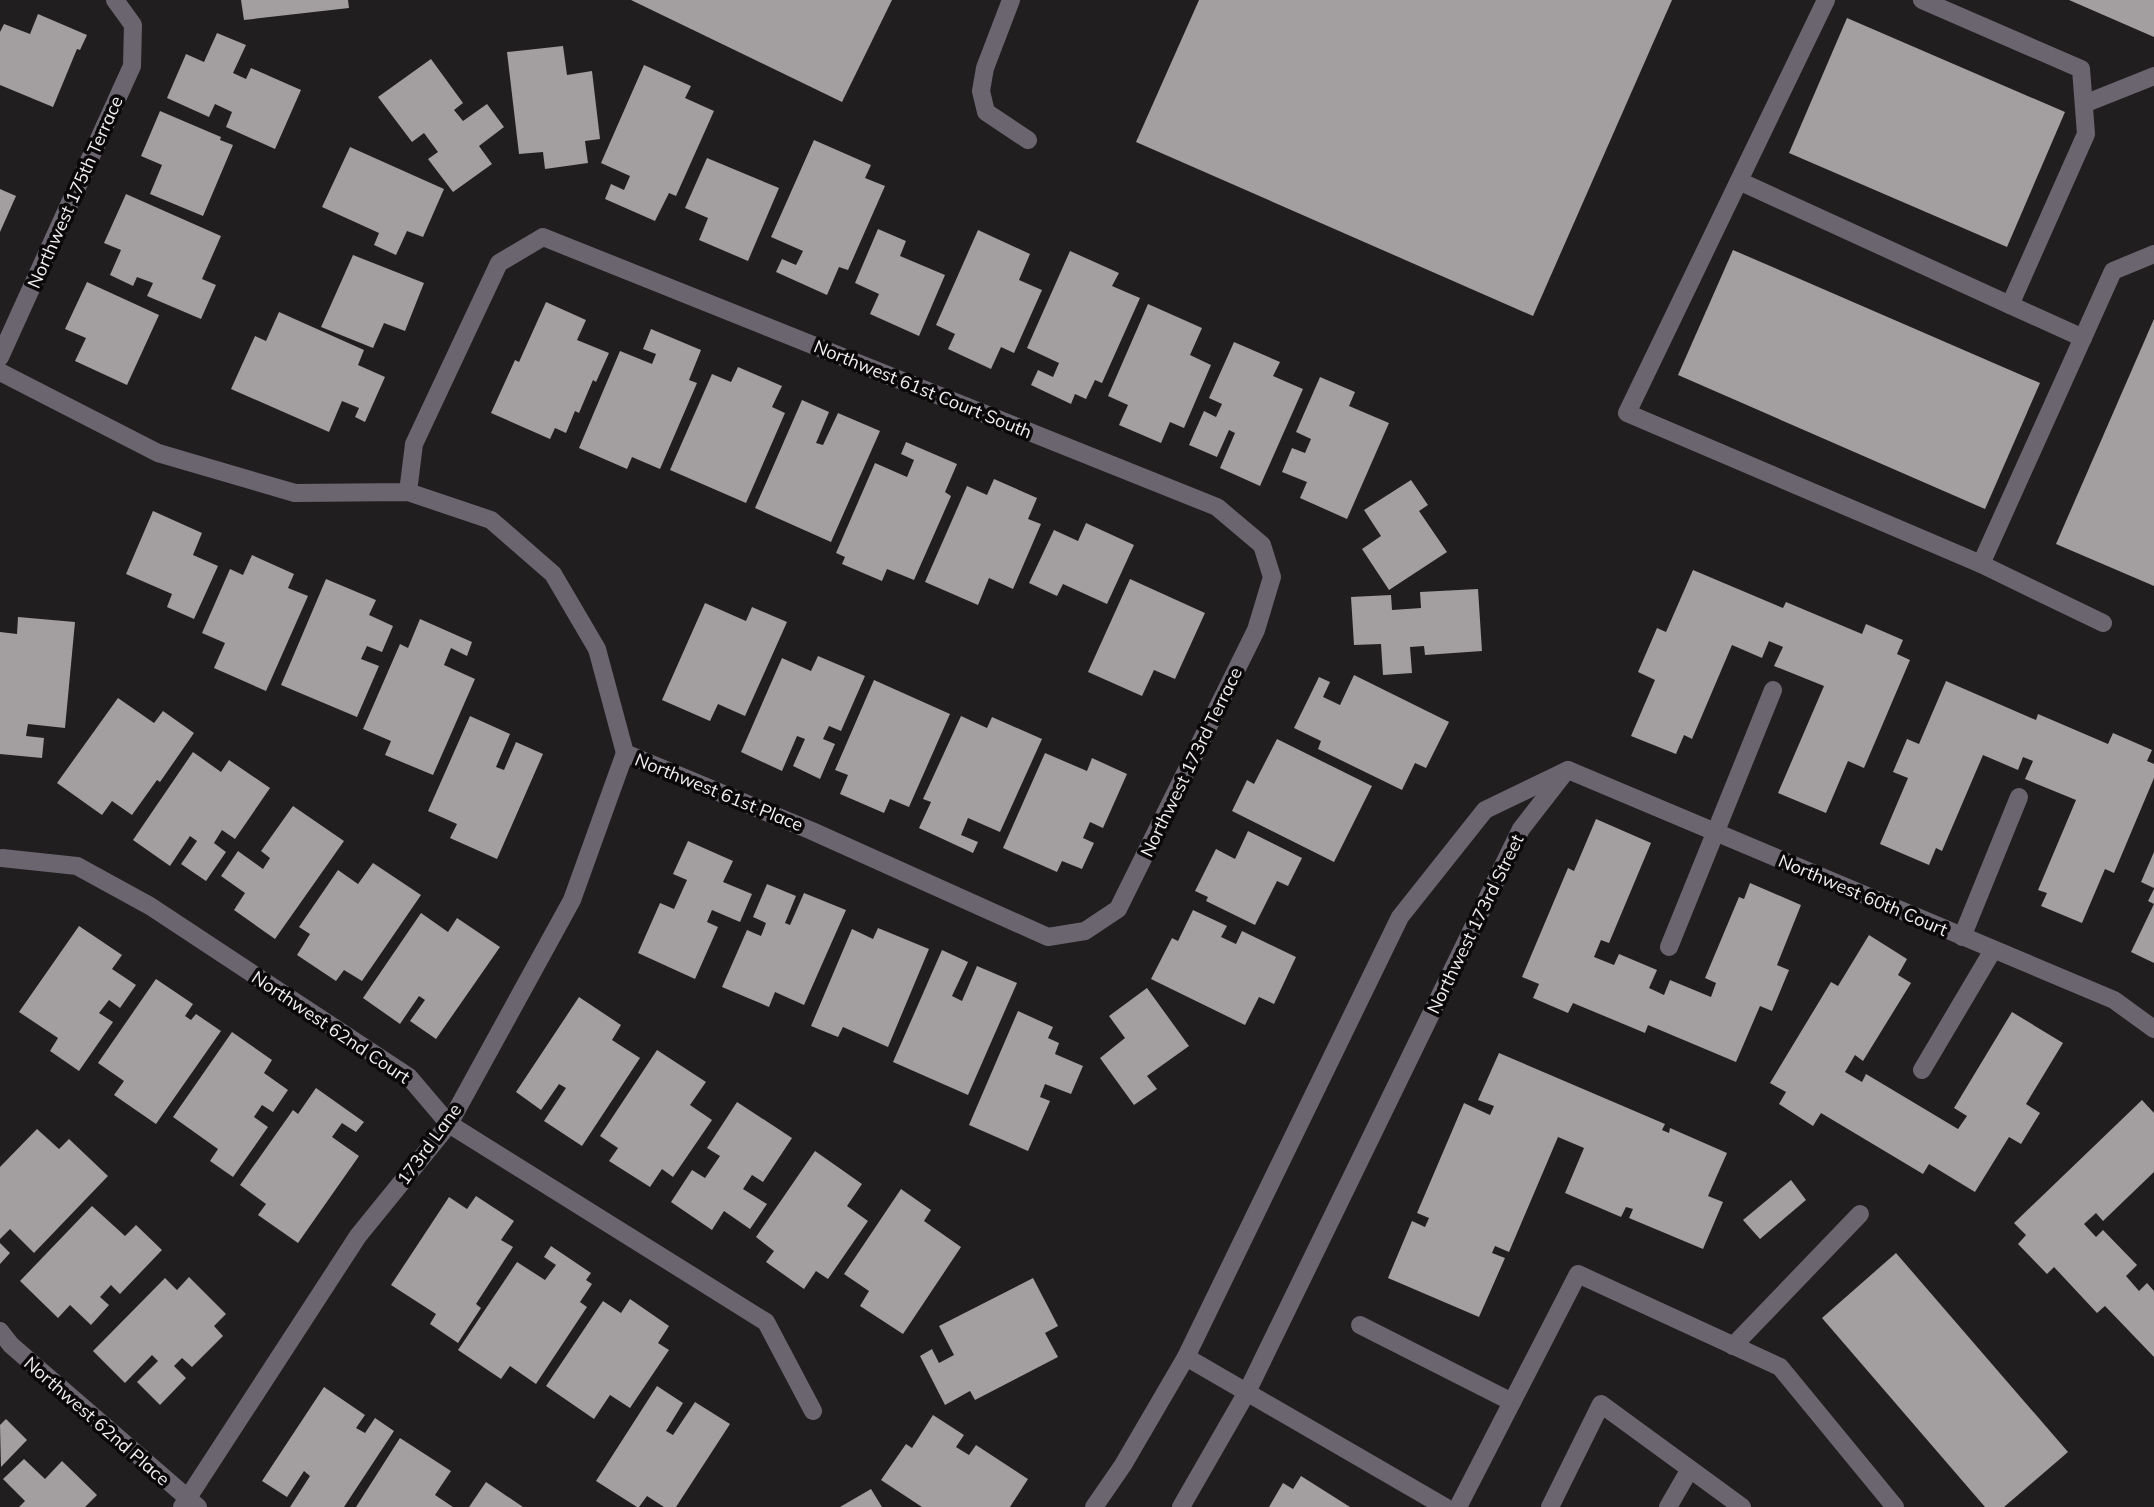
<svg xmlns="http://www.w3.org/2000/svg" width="2154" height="1507" font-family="Mulish,sans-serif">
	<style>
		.building { fill: #a39e9f }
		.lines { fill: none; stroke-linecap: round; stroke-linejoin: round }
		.lane { stroke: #6b6570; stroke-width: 18 }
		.street { stroke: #6b6570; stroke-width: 18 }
		.labels { text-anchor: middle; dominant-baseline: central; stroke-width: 7; stroke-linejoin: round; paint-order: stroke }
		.street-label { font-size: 18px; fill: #f1eff1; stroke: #0a0809 }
	</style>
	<rect width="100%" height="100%" fill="#211e20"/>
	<!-- building -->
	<g class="building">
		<path d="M241 0H348L349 8 244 20Z"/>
		<path d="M631 0H892L842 102Z"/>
		<path d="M1199 0H1672L1533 316 1136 142Z"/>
		<path d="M2069 0H2154V37Z"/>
		<path d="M38 14 87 35 80 50 77 49 53 107 0 85V32L4 24 30 34Z"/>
		<path d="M1847 18 2065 112 2007 247 1789 153Z"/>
		<path d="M217 33 246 45 233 73 246 79 251 68 301 90 275 149 226 127 232 112 215 104 209 117 167 98 186 54 204 62Z"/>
		<path d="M563 46 567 75 592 71 600 139 585 141 588 163 545 169 543 152 519 154 507 52Z"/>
		<path d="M431 59 463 103 454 110 463 121 487 104 504 127 479 146 492 164 453 192 428 159 438 152 424 133 412 142 378 97Z"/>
		<path d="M644 65 691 86 685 98 714 111 676 196 669 193 655 221 605 199 611 184 624 190 630 176 601 163Z"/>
		<path d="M160 111 221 137 220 140 233 145 203 216 150 194 162 165 141 156Z"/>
		<path d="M814 140 871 165 865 178 885 186 848 270 839 267 827 295 776 272 782 259 796 265 803 251 771 237Z"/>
		<path d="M350 147 444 189 423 237 407 231 396 255 374 245 379 233 322 207Z"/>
		<path d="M707 158 779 188 748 261 699 240 708 218 685 208Z"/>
		<path d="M0 189 16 196 0 232Z"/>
		<path d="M126 194 221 236 202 279 216 285 201 319 147 296 153 283 137 277 133 286 110 275 121 250 104 243Z"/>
		<path d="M878 229 906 241 900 256 945 275 919 336 870 314 879 294 855 283Z"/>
		<path d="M978 230 1030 254 1019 280 1042 290 1014 353 1001 347 991 369 948 349 955 334 936 325Z"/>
		<path d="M1733 250 2040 383 1985 509 1678 375Z"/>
		<path d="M1070 251 1119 273 1112 286 1140 298 1102 383 1095 380 1086 399 1075 394 1071 404 1031 385 1038 370 1053 377 1059 363 1027 348Z"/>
		<path d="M353 255 424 283 405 331 384 323 373 348 321 327Z"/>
		<path d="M87 282 159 315 127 385 75 361 86 338 65 329Z"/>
		<path d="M546 302 586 320 577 340 609 353 596 382 593 380 579 413 575 411 566 433 555 428 550 439 491 413 515 360 519 362Z"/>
		<path d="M1148 304 1202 328 1190 355 1211 365 1184 428 1170 422 1161 443 1119 425 1128 405 1108 396Z"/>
		<path d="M279 312 364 350 358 365 385 377 365 422 355 417 359 408 342 401 329 432 231 389 255 336 266 341Z"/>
		<path d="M2154 319V586L2056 544Z"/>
		<path d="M651 329 701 350 689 380 697 383 660 469 632 457 627 469 579 448 620 351 652 364 656 354 643 349Z"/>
		<path d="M1234 342 1280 362 1273 376 1303 389 1260 486 1220 468 1235 433 1229 430 1217 457 1189 445 1204 411 1216 417 1222 404 1209 398Z"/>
		<path d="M738 367 782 386 772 407 785 413 746 503 670 470 712 374 731 382Z"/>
		<path d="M1320 377 1355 392 1349 406 1389 423 1347 519 1300 498 1307 482 1282 472 1292 448 1305 453 1311 439 1296 432Z"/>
		<path d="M802 400 829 412 816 443 823 445 838 413 880 431 831 542 755 508Z"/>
		<path d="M906 442 957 464 945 492 951 496 914 580 887 569 882 581 842 564 845 557 836 553 875 463 907 477 914 460 901 454Z"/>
		<path d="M994 479 1037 498 1028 519 1041 524 1013 589 989 578 978 605 925 582 967 486 987 495Z"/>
		<path d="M1411 480 1428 505 1419 511 1447 552 1389 590 1362 549 1381 536 1364 510Z"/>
		<path d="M153 511 202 533 193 555 218 566 194 619 167 607 172 594 126 574Z"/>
		<path d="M1086 523 1134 545 1107 604 1063 584 1057 596 1029 583 1054 530 1078 541Z"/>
		<path d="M252 555 294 574 288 588 308 596 266 691 214 668 225 643 202 633 230 569 243 575Z"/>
		<path d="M1693 570 1783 608 1786 602 1862 634 1866 624 1903 640 1897 654 1910 660 1864 768 1848 761 1826 813 1778 793 1824 686 1774 666 1783 647 1769 641 1762 658 1732 645 1692 739 1684 735 1676 754 1631 736 1655 680 1638 672 1657 628 1666 632Z"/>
		<path d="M326 579 376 600 369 615 393 626 382 652 367 646 361 659 379 666 357 717 281 685Z"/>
		<path d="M1130 579 1205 613 1175 679 1154 670 1142 696 1088 672Z"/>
		<path d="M1478 589 1482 651 1425 655 1424 646 1410 647 1412 673 1383 675 1381 644 1354 645 1351 597 1391 595 1392 610 1421 608 1420 592Z"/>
		<path d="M705 603 746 621 752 607 787 622 745 716 718 704 710 721 662 700Z"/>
		<path d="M18 617 75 622 65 728 28 724 26 736 44 738 42 758 0 754V632L17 634Z"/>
		<path d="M420 619 472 642 467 656 451 648 444 665 475 679 433 775 385 755 391 741 363 729 400 644 408 648Z"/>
		<path d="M818 656 865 676 841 731 829 726 823 739 835 744 820 779 793 766 805 739 797 736 782 771 741 752 782 658 811 671Z"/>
		<path d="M1354 675 1449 722 1426 768 1415 763 1402 790 1318 749 1321 741 1294 728 1319 677 1330 682 1323 697 1340 705Z"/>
		<path d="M874 680 950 714 909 807 890 799 884 813 840 794 848 775 835 770Z"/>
		<path d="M1946 681 2036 720 2038 714 2108 744 2113 733 2152 750 2147 761 2154 764V778L2114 873 2105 869 2082 923 2041 906 2047 893 2038 890 2076 800 2025 779 2033 761 2023 757 2018 770 1983 755 1942 851 1936 848 1929 865 1880 844 1908 778 1893 772 1907 739 1919 744Z"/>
		<path d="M118 698 154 723 163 711 194 733 160 782 157 780 132 815 112 801 102 815 57 783Z"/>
		<path d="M470 716 510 734 496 767 504 770 516 742 543 754 497 859 450 838 457 824 428 811Z"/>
		<path d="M961 716 987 728 992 717 1042 739 1000 832 968 818 961 835 978 842 973 853 919 828 931 802 923 799Z"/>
		<path d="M1277 739 1372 786 1334 862 1232 811 1247 780 1254 784Z"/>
		<path d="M193 752 221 772 229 760 270 788 235 839 222 830 214 843 226 852 206 881 181 864 197 841 190 836 170 866 133 840Z"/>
		<path d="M1045 753 1087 771 1092 758 1127 774 1103 828 1090 822 1083 838 1094 843 1082 869 1062 861 1057 872 1003 848Z"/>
		<path d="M293 806 344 841 275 939 234 910 245 893 221 876 238 851 263 869 270 858 261 851Z"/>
		<path d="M1596 819 1651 843 1609 943 1601 940 1594 957 1614 965 1619 954 1657 970 1649 988 1664 995 1670 980 1711 997 1716 983 1705 978 1739 897 1744 899 1750 883 1801 905 1777 965 1789 970 1772 1011 1760 1006 1736 1062 1648 1025 1645 1033 1573 1003 1568 1013 1533 998 1539 984 1522 977 1568 868 1574 871Z"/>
		<path d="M1248 831 1302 858 1288 886 1277 881 1255 925 1206 901 1208 897 1195 891 1216 849 1235 859Z"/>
		<path d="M688 841 733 861 723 882 752 894 740 922 712 910 707 922 718 927 695 979 638 953 660 903 674 909 687 880 673 874Z"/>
		<path d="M2154 852V888L2141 882Z"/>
		<path d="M373 863 421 895 362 981 344 970 336 981 297 955 310 934 299 927 338 870 358 884Z"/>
		<path d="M767 884 796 896 785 923 790 925 804 893 846 910 804 1005 775 992 769 1007 722 987 747 930 761 936 766 923 753 917Z"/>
		<path d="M2154 889V963L2131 952 2154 904 2148 901Z"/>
		<path d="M1193 910 1227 926 1221 937 1236 944 1242 931 1296 957 1274 1004 1259 997 1245 1025 1151 979 1172 938 1178 941Z"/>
		<path d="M421 913 448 932 457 918 500 947 436 1039 410 1021 425 1000 419 996 400 1024 363 998Z"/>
		<path d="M79 926 122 955 112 969 136 985 120 1008 109 1000 99 1013 113 1022 79 1071 50 1051 58 1038 19 1012Z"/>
		<path d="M878 928 929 949 888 1047 843 1027 838 1037 811 1026 852 929 873 939Z"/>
		<path d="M1869 935 1907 959 1898 975 1911 983 1863 1061 1855 1055 1845 1072 1862 1082 1866 1074 1958 1129 1967 1116 1954 1108 2012 1012 2063 1043 2026 1104 2040 1113 2021 1144 2009 1137 1975 1192 1929 1164 1923 1174 1821 1113 1813 1126 1779 1104 1786 1092 1770 1083 1831 982 1838 986Z"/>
		<path d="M942 950 968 962 952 996 962 1001 977 966 1017 983 968 1095 893 1062Z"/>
		<path d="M156 979 193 1004 185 1016 191 1020 196 1014 221 1031 156 1124 114 1095 124 1081 98 1063Z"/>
		<path d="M1147 988 1189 1046 1147 1076 1157 1089 1134 1105 1100 1058 1125 1038 1109 1016Z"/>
		<path d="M579 997 621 1025 612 1040 640 1058 582 1146 544 1121 566 1088 559 1084 541 1110 516 1092Z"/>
		<path d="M1018 1011 1053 1027 1048 1038 1059 1043 1055 1054 1083 1066 1071 1094 1045 1084 1040 1097 1050 1101 1028 1151 969 1125Z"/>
		<path d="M232 1032 272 1060 264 1073 288 1090 273 1112 262 1105 254 1117 268 1127 233 1177 210 1161 218 1149 173 1117Z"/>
		<path d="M657 1050 706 1082 690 1105 712 1120 673 1177 662 1169 650 1187 609 1161 618 1148 600 1136Z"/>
		<path d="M1499 1053 1665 1124 1662 1130 1669 1133 1670 1128 1727 1153 1708 1196 1723 1202 1703 1249 1629 1218 1633 1209 1626 1207 1621 1217 1565 1193 1584 1148 1558 1137 1509 1252 1495 1246 1492 1253 1505 1258 1479 1317 1388 1278 1412 1221 1425 1227 1429 1218 1417 1213 1464 1103 1490 1115 1494 1106 1478 1100Z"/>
		<path d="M316 1088 364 1122 356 1132 342 1123 332 1137 359 1156 298 1243 258 1215 266 1204 240 1185 293 1110 298 1114Z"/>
		<path d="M2142 1100 2154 1113V1172L2103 1221 2096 1213 2084 1224 2096 1237 2103 1230 2137 1265 2126 1276 2139 1291 2147 1283 2154 1291V1357L2105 1306 2097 1313 2054 1267 2047 1274 2018 1244 2026 1235 2014 1223Z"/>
		<path d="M737 1102 792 1138 763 1182 752 1175 743 1189 767 1204 750 1229 724 1211 712 1230 671 1202 692 1170 705 1178 720 1156 707 1148Z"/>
		<path d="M37 1129 59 1149 69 1139 108 1176 34 1253 10 1229 0 1239V1167Z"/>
		<path d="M815 1151 862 1184 847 1206 868 1221 828 1279 816 1271 804 1289 766 1262 774 1251 756 1237Z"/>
		<path d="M1791 1180 1806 1200 1760 1239 1743 1220Z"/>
		<path d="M901 1189 931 1210 924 1221 961 1247 903 1334 860 1306 869 1291 844 1274Z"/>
		<path d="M476 1196 514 1221 501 1240 513 1247 476 1304 481 1308 458 1343 430 1324 436 1314 391 1285 449 1197 467 1209Z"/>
		<path d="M92 1206 125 1236 136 1225 162 1250 120 1294 111 1285 100 1297 109 1305 91 1325 70 1305 58 1318 20 1281Z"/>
		<path d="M0 1243 10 1253 0 1264Z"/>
		<path d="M551 1246 591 1273 586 1280 592 1284 580 1302 587 1307 536 1384 510 1366 501 1379 458 1350 517 1262 545 1280 556 1265 544 1257Z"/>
		<path d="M1896 1253 2068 1452 2004 1507H1985L1822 1318Z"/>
		<path d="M189 1277 226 1314 214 1326 223 1336 192 1367 182 1358 174 1366 186 1378 160 1405 137 1382 158 1361 152 1355 125 1383 93 1351 165 1278 177 1290Z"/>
		<path d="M1033 1278 1058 1326 1045 1333 1058 1357 975 1400 970 1391 945 1405 920 1356 932 1349 939 1363 954 1355 939 1326Z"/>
		<path d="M630 1299 669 1326 658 1343 669 1350 630 1408 610 1395 594 1419 546 1386 603 1301 621 1313Z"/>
		<path d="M657 1386 683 1403 666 1431 673 1435 695 1402 730 1424 676 1507H664L647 1496 639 1507H637L596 1481Z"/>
		<path d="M324 1387 365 1415 356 1428 365 1433 375 1418 394 1431 344 1507H290L310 1476 304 1471 287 1497 262 1481Z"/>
		<path d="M933 1415 964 1435 956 1447 969 1455 976 1445 1028 1479 1010 1507H922L881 1480 906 1444 912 1448Z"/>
		<path d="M6 1419 27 1440 1 1467 0 1425Z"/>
		<path d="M400 1438 451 1471 435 1495 453 1507H356Z"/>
		<path d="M24 1459 45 1479 62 1461 97 1495 85 1507H19L25 1501 3 1479Z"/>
		<path d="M1301 1476 1350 1507H1269L1283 1483 1293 1489Z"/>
		<path d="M486 1482 523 1507H469Z"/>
		<path d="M871 1489 882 1507H840Z"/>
	</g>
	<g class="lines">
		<!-- lane -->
		<g class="lane">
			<path d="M1011 0 985 68 981 91 986 112 1028 140"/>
			<path d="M1826 0 1627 413 1981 564 2113 271 2154 254"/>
			<path d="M1922 0 2081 69 2086 134 2010 305 2083 338"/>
			<path d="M2084 104 2154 76"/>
			<path d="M1739 181 2010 305"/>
			<path d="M1981 564 2103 623"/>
			<path d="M1962 937 2019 797"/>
			<path d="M1669 947 1773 690"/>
			<path d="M1922 1070 1993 950"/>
			<path d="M1360 1325 1512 1402"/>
			<path d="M1733 1346 1860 1214"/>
			<path d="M1458 1507 1578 1274 1780 1367 1895 1507"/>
			<path d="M1550 1507 1601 1404 1742 1507"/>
			<path d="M1668 1507 1690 1469"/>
		</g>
		<!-- street -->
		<g class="street">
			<path d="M0 357 132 66 133 25 115 0"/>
			<path d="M0 372 158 453 295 493 408 492 491 520 553 574 597 649 625 753 812 831 1048 937 1085 931 1118 909 1256 630 1272 577 1262 545 1217 507 543 237 499 263 414 444 408 492"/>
			<path d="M1568 770 2114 1000 2154 1029"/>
			<path d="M2 858 77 866 150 906 409 1077 449 1124 766 1322 813 1411"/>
			<path d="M0 1331 11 1345 198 1507"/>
			<path d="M1186 1357 1445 1507"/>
			<path d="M182 1507 358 1236 449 1124 572 900 625 753"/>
			<path d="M1094 1507 1123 1465 1186 1357 1400 917 1485 810 1568 770"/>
			<path d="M1181 1507 1247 1392 1521 829 1563 775"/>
		</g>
	</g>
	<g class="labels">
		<!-- street labels -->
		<g class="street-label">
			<text transform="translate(75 192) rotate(-66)">Northwest 175th Terrace</text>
			<text transform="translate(923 389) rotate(22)">Northwest 61st Court South</text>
			<text transform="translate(1191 762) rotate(-64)">Northwest 173rd Terrace</text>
			<text transform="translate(719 792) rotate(22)">Northwest 61st Place</text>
			<text transform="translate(1863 895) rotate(23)">Northwest 60th Court</text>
			<text transform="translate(1475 924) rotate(-64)">Northwest 173rd Street</text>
			<text transform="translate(331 1027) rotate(34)">Northwest 62nd Court</text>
			<text transform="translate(429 1144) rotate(-54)">173rd Lane</text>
			<text transform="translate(97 1421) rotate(41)">Northwest 62nd Place</text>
		</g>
	</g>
</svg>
